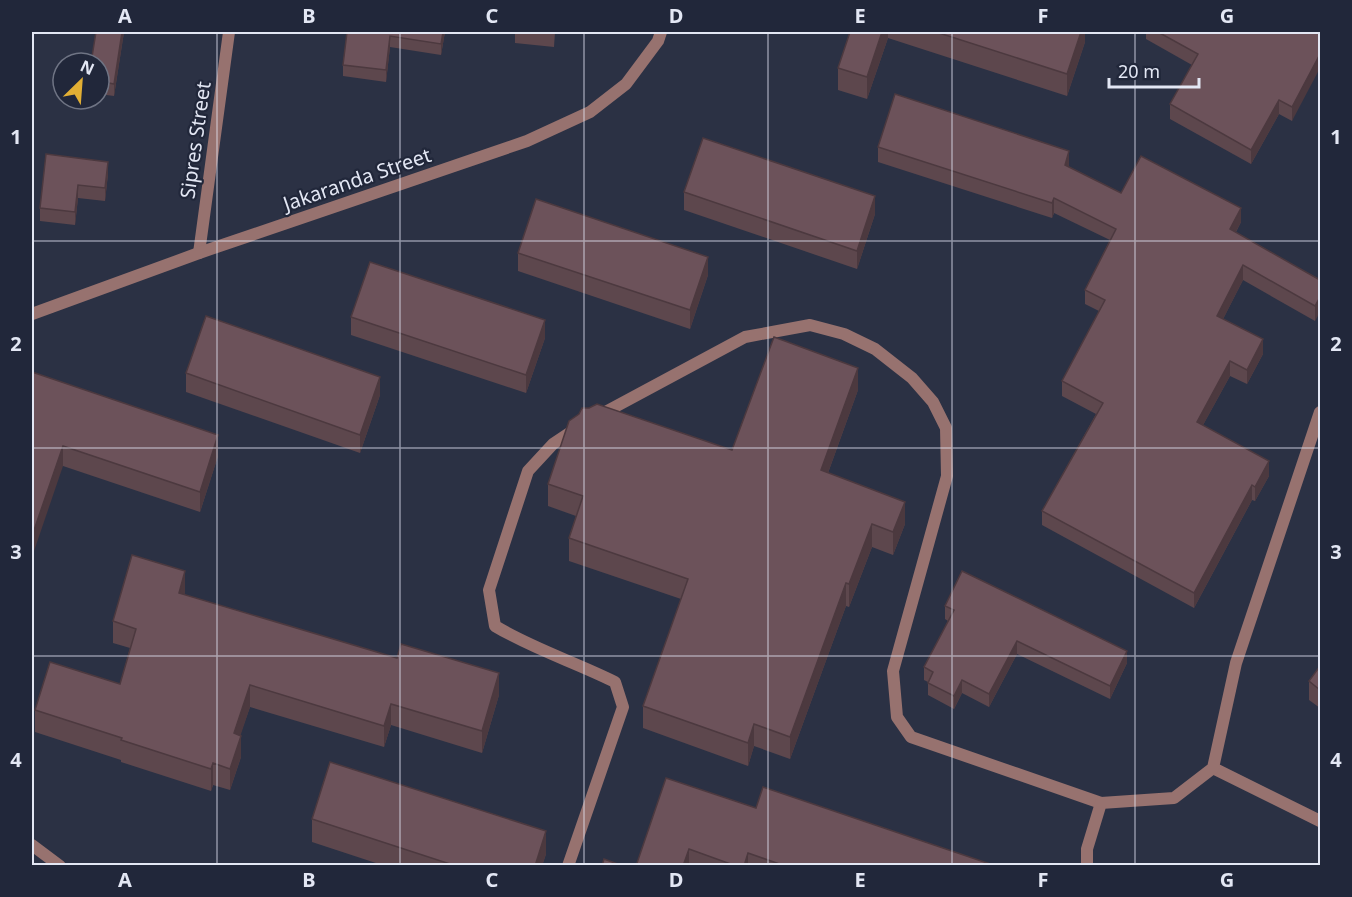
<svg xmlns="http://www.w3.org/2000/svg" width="1352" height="897" font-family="'Noto Sans',sans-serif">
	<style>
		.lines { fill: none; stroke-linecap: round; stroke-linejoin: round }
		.lane { stroke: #97726f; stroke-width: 12 }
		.street { stroke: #97726f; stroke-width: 12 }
		.wall { fill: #5d474d }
		.shaded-wall { fill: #4c393f }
		.building { fill: #6c525a; stroke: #4c393f; stroke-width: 1.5 }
		.grid { fill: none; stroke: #e3e7f4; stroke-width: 1.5; stroke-opacity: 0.55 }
		.labels { text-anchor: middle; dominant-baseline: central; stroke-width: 4.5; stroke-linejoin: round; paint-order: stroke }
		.street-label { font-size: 20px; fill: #e3e7f4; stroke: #21273a }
		.neatline { fill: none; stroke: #e3e7f4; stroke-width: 2 }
		.grid-label { font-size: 20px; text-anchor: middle; font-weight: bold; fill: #e3e7f4 }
	</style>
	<rect width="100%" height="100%" fill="#2b3144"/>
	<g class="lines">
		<!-- lane -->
		<g class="lane">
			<path d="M598 416 745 337 810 325 844 334 875 349 912 378 933 402 946 428 947 476 893 671 897 717 911 737 1101 803"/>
			<path d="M1213 768 1320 821"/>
			<path d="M32 845 60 866"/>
			<path d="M568 866 623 707 615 682C575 662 533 649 495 626L489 590 528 471 553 444 574 430"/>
			<path d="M1087 866V849L1101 803 1174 798 1213 768 1236 663 1320 412"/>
		</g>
		<!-- street -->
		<g class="street">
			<path d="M199 253 229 32"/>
			<path d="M32 314 199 253 527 141 590 112 626 84 658 41 661 32"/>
		</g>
	</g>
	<!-- wall -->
	<g class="wall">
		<path d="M96 32H124L114 96 99 94V63Z"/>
		<path d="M347 32H445L441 55 390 47 386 82 343 76V65Z"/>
		<path d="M515 32H555L554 47 515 43Z"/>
		<path d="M562 32H592V34Z"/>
		<path d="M850 32H1085V42L1067 96 888 38 867 99 838 90V68Z"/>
		<path d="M1146 32H1320L1292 121 1279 114 1251 164 1170 119V104L1192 65 1146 39Z"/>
		<path d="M878 147 1069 165V167L1121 193 1241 222 1236 232 1320 280 1315 321 1243 280 1223 319 1263 354 1247 384 1230 376 1203 425 1269 476 1255 501 1252 500 1194 608 1042 525V511L1096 414 1062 396V381L1099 311 1085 304V290L1110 240 1054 213 1052 218 878 162Z"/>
		<path d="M46 154 108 174 105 201 78 198 75 225 40 221V208Z"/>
		<path d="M684 192 875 214 857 269 684 210Z"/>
		<path d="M518 253 708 275 690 329 518 271Z"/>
		<path d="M351 317 545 338 526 393 351 335Z"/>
		<path d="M32 372 218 456 200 512 63 466Z"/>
		<path d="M186 373 380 395 360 453 186 392Z"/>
		<path d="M858 390 828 473 905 524 893 555 872 547 849 607 846 606 790 759 754 746 748 766 643 728V706L681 599 569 561V538L576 516 548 506V484L732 450Z"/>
		<path d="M185 592 184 595 499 695 482 753 391 725 384 747 250 707 240 735 241 757 230 790 213 785 211 791 121 762V760L35 732V710L120 684 130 648 113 643V621Z"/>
		<path d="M945 606 1127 663 1110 699 1017 654 989 707 962 693 954 709 928 695V682L924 680V667L948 621 945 619Z"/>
		<path d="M1320 666V708L1309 700V681Z"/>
		<path d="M756 808 996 866H636Z"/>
		<path d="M312 819 546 854 542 866H385L312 842Z"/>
	</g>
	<!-- shaded-wall -->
	<g class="shaded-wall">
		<path d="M122 32H124L114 96V84Z"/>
		<path d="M443 32H445L441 55V44Z"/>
		<path d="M882 32H888V38L867 99V77Z"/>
		<path d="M1081 32H1085V42L1067 96V74Z"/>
		<path d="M390 36V47L386 82V70Z"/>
		<path d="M1320 54V68L1292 121V107Z"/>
		<path d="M1279 100V114L1251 164V150Z"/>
		<path d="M1069 151V165L1065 180V165Z"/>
		<path d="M108 162V174L105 201V188Z"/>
		<path d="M78 185V198L75 225V212Z"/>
		<path d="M875 196V214L857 269V251Z"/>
		<path d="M1054 198V213L1052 218V203Z"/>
		<path d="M1241 208V222L1230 243V229Z"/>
		<path d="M708 257V275L690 329V310Z"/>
		<path d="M1243 265V280L1217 331V316Z"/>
		<path d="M1320 297V312L1315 321V306Z"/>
		<path d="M545 320V338L526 393V375Z"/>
		<path d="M1263 339V354L1247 384V370Z"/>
		<path d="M1230 361V376L1197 436V422Z"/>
		<path d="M858 368V390L821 492V470Z"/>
		<path d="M380 377V395L360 453V435Z"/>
		<path d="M218 435V456L200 512V492Z"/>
		<path d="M63 446V466L32 557V536Z"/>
		<path d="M1269 461V476L1255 501V487Z"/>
		<path d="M1252 485V500L1194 608V593Z"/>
		<path d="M905 502V524L893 555V532Z"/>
		<path d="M872 524V547L849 607V584Z"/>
		<path d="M185 571V592L179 615V593Z"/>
		<path d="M846 583V606L790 759V737Z"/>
		<path d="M1017 641V654L989 707V694Z"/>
		<path d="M1127 651V663L1110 699V686Z"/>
		<path d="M499 673V695L482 753V731Z"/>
		<path d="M962 680V693L954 709V696Z"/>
		<path d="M250 685V707L234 755V733Z"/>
		<path d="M391 704V725L384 747V726Z"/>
		<path d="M754 724V746L748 766V743Z"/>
		<path d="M241 736V757L230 790V769Z"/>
		<path d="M213 763V785L211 791V769Z"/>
		<path d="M546 831V854L542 866H535Z"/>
		<path d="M689 849V866H683Z"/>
		<path d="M748 853V866H744Z"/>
	</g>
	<!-- building -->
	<g class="building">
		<path d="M96 32H122L114 84 99 81V63H91Z"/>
		<path d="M347 32H443L441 44 390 36 386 70 343 65Z"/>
		<path d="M850 32H882L867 77 838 68Z"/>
		<path d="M936 32H1081L1067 74Z"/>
		<path d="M1158 32H1320V54L1292 107 1279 100 1251 150 1170 104 1198 54Z"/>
		<path d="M895 94 1069 151 1065 165 1121 193 1141 156 1241 208 1230 229 1320 280V297L1315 306 1243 265 1217 316 1263 339 1247 370 1230 361 1197 422 1269 461 1255 487 1252 485 1194 593 1042 511 1103 403 1062 381 1105 300 1085 290 1116 229 1054 198 1052 203 878 147Z"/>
		<path d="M703 138 875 196 857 251 684 192Z"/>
		<path d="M46 154 108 162 105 188 78 185 75 212 40 208Z"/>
		<path d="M536 199 708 257 690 310 518 253Z"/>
		<path d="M370 262 545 320 526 375 351 317Z"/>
		<path d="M206 316 380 377 360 435 186 373Z"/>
		<path d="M774 337 858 368 821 470 905 502 893 532 872 524 849 584 846 583 790 737 754 724 748 743 643 706 688 579 569 538 583 496 548 484 569 421 579 414 582 408H589L597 404 732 450Z"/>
		<path d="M32 372 218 435 200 492 63 446 32 536Z"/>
		<path d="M132 555 185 571 179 593 397 658 401 644 499 673 482 731 391 704 384 726 250 685 234 733 241 736 230 769 213 763 211 769 121 740 122 738 35 710 50 662 120 684 136 629 113 621Z"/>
		<path d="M962 571 1127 651 1110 686 1017 641 989 694 962 680 954 696 928 683 933 672 924 667 954 610 945 606Z"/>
		<path d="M1320 666V690L1309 681Z"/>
		<path d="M330 762 546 831 535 866H456L312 819Z"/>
		<path d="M666 778 756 808 763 787 996 866H785L748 853 744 866H736L689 849 683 866H636Z"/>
		<path d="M604 859 623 866H602Z"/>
	</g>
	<!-- grid -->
	<path class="grid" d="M217 32V866M400 32V866M584 32V866M768 32V866M952 32V866M1135 32V866M32 241H1320M32 448H1320M32 656H1320"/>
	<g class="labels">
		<!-- street labels -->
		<g class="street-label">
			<text transform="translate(195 140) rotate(-82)">Sipres Street</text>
			<text transform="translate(357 179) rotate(-19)">Jakaranda Street</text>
		</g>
	</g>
	<!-- border -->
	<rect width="1352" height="897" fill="none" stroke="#21273a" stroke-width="66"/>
	<!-- north arrow -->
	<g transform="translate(81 81) rotate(25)"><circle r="28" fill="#21273a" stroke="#6f7484" stroke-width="1.5"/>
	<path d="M0-4.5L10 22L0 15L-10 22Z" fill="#e2af34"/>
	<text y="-9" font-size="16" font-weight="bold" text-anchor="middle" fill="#e3e7f4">N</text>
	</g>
	<!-- scale -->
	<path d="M1109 78v9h90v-9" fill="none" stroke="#e3e7f4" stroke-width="3"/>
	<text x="1118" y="78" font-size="18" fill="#e3e7f4" stroke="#21273a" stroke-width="4.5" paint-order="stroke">20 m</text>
	<rect x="33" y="33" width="1286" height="831" class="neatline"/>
	<g class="grid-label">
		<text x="125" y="23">A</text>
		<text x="309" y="23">B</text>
		<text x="492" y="23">C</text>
		<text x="676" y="23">D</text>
		<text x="860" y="23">E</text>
		<text x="1043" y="23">F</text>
		<text x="1227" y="23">G</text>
		<text x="16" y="144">1</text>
		<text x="1336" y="144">1</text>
		<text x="16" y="351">2</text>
		<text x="1336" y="351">2</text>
		<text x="16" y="559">3</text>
		<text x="1336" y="559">3</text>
		<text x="16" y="767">4</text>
		<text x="1336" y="767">4</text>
		<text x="125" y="887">A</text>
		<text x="309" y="887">B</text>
		<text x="492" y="887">C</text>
		<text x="676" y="887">D</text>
		<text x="860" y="887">E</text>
		<text x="1043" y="887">F</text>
		<text x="1227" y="887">G</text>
	</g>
</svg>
